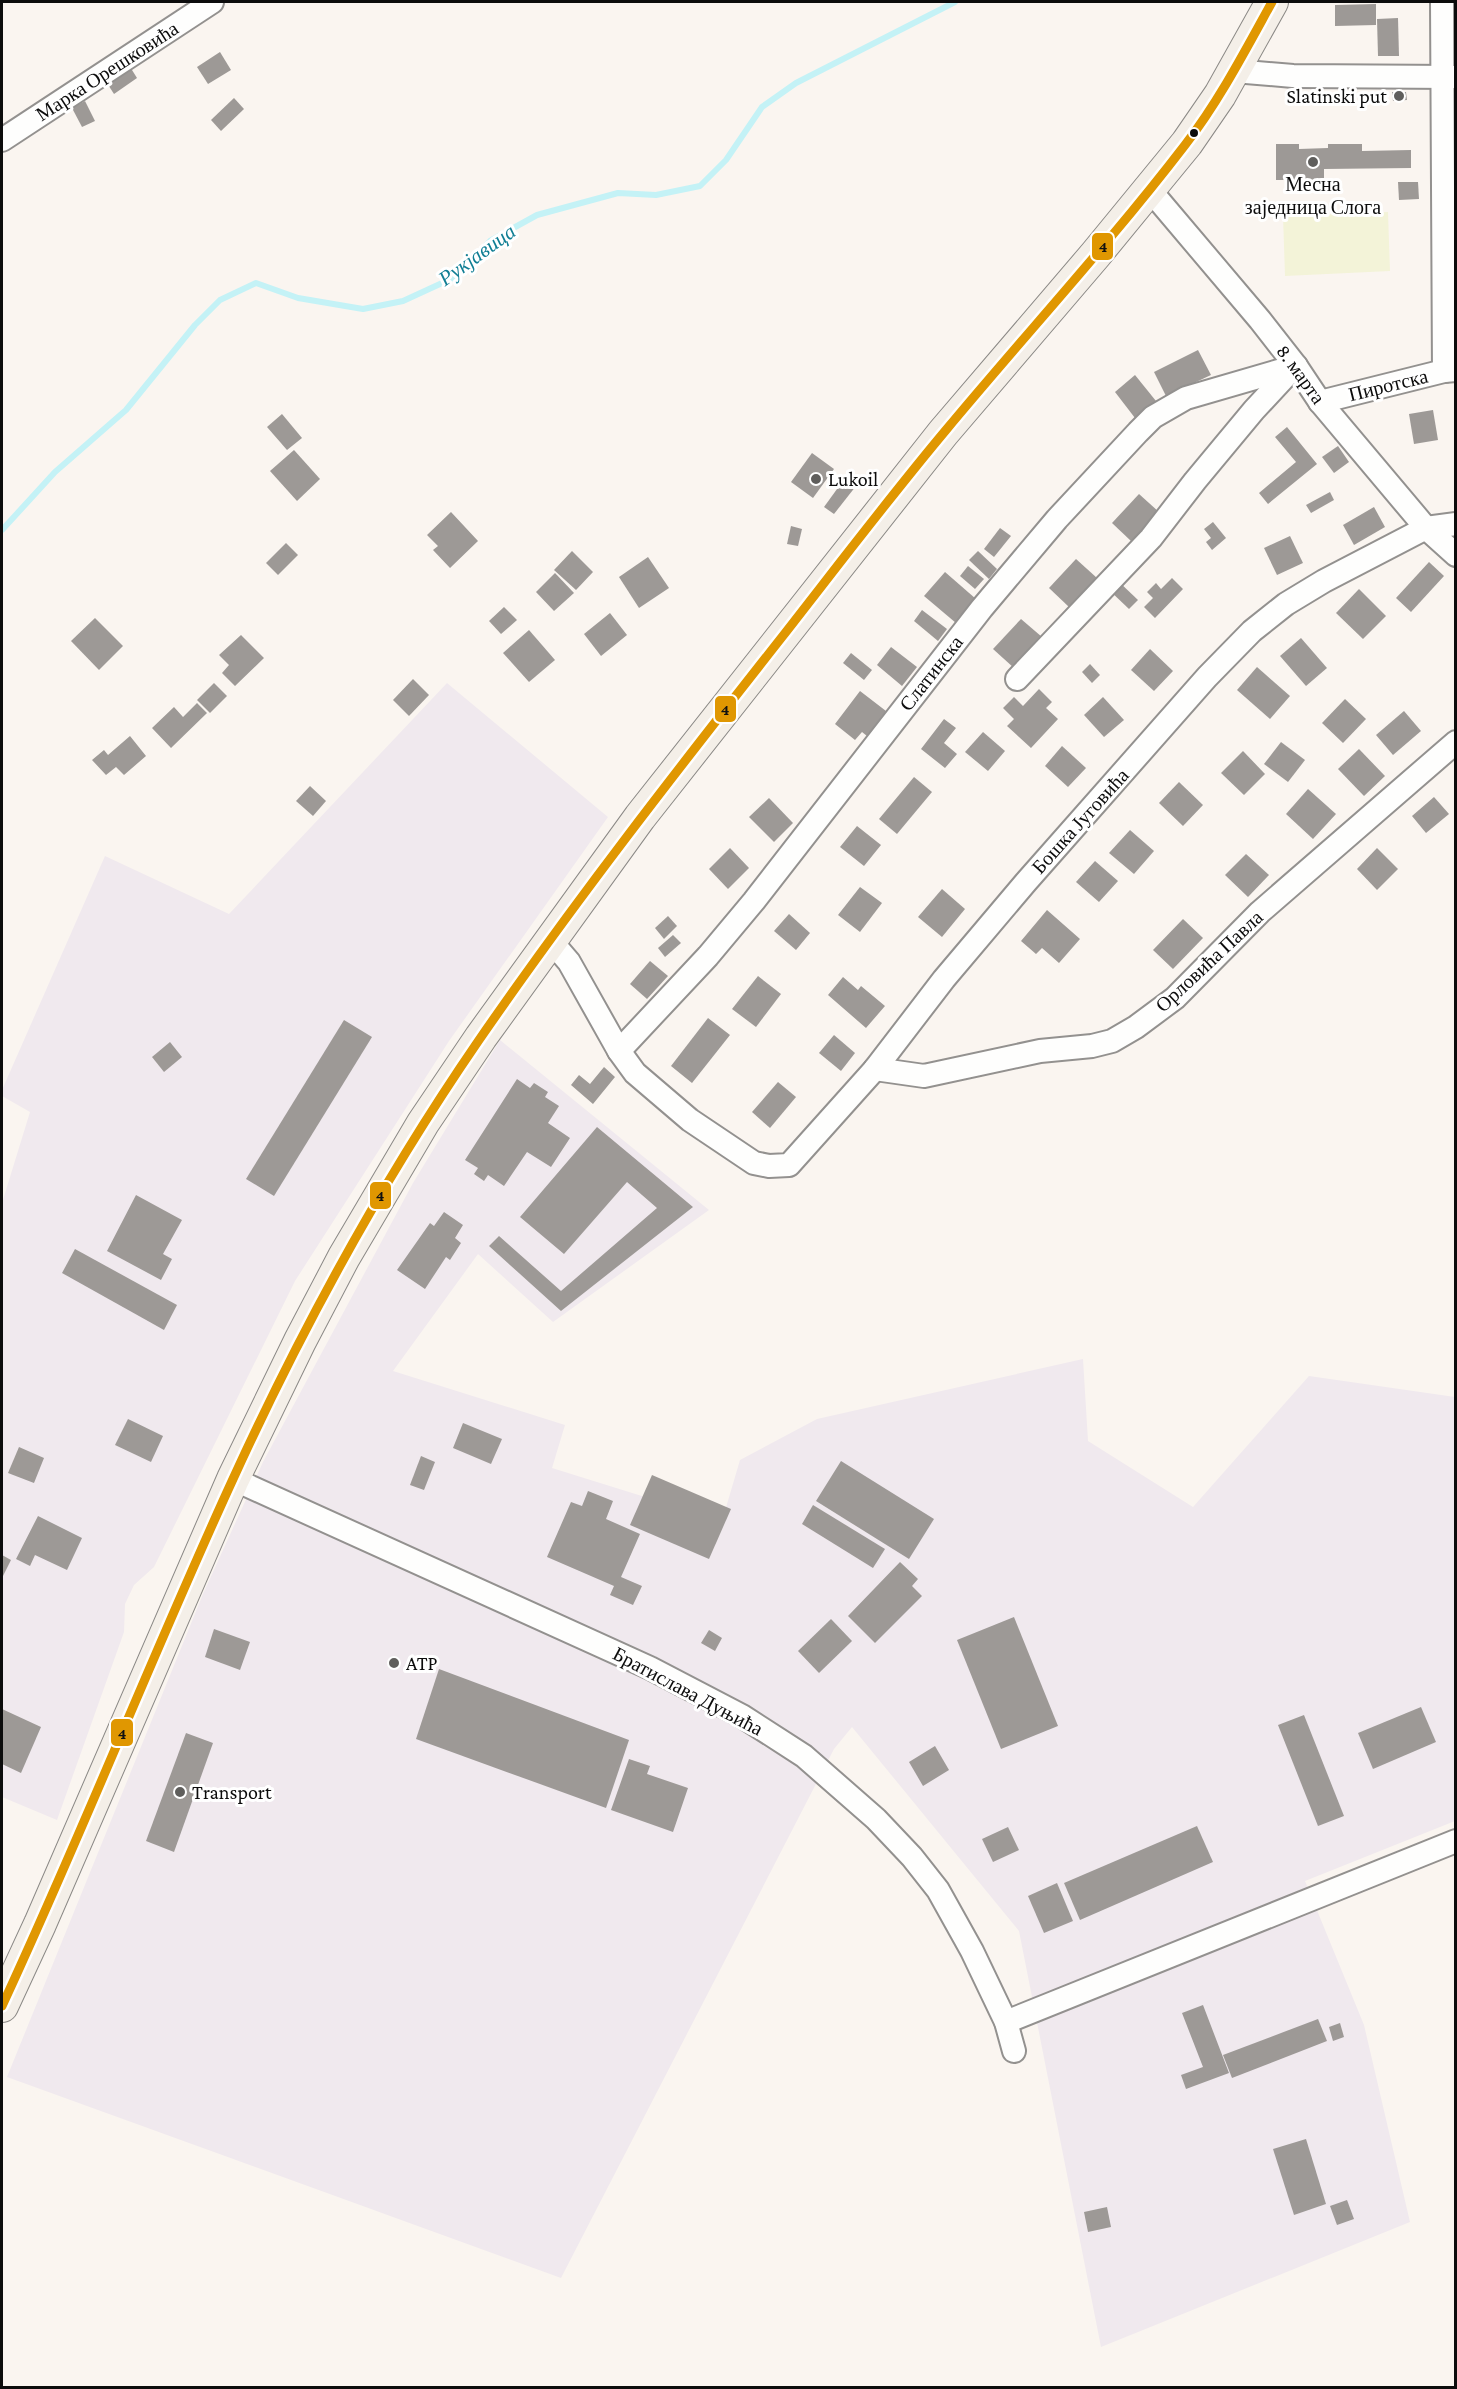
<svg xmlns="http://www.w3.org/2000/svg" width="1457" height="2389" font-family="'Crimson Pro',serif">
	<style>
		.industrial { fill: #f0e9ee }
		.pitch { fill: #f3f3d8 }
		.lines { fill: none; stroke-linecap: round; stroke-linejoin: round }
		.stream { stroke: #c4f2f6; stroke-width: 6 }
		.building { fill: #9d9996 }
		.minor-casing { stroke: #93918f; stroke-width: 26 }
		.secondary-casing { stroke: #8a8885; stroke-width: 34 }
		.minor { stroke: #fefefd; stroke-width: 22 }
		.secondary { stroke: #f4efe8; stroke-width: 32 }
		.bus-1-casing { stroke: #fff; stroke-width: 14 }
		.bus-1 { stroke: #e09701; stroke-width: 9 }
		.poi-dot { fill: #5f5e5c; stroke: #fff; stroke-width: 2 }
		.bus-dot { fill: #0c0c0c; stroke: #fff; stroke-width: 2 }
		.labels { text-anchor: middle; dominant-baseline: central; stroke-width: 6; stroke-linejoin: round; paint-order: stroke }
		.street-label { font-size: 20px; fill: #0c0c0c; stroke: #fff }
		.poi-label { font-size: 20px; fill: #0c0c0c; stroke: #fff; text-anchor: start }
		.water-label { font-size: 21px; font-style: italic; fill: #107e94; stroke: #fff }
		.line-badge { stroke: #fff; stroke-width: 2 }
		.pale-badge-label { font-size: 16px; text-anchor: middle; font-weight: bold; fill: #111 }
	</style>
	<rect width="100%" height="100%" fill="#faf5f0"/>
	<!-- industrial -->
	<g class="industrial">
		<path d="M447 683 608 817 449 1041 295 1281 154 1567 134 1585 125 1604 124 1632 57 1820 2 1797V1203L30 1112 2 1096V1090L105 856 229 914Z"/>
		<path d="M500 1040 709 1210 553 1322 478 1254 393 1371 565 1425 552 1468 722 1521 740 1460 817 1419 1083 1359 1088 1441 1193 1507 1309 1376 1455 1397V1821L1305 1881 1364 2025 1410 2222 1101 2347 1019 1931 852 1727 834 1749 561 2278 7 2077 203 1594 263 1462 413 1183Z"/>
	</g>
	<!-- pitch -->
	<path class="pitch" d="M1388 212 1390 271 1285 276 1283 216Z"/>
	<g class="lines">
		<!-- stream -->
		<path class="stream" d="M2 530 55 472 126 410 195 325 220 300 256 283 298 298 363 309 403 301 453 278 490 241 537 215 618 193 656 195 700 186 726 160 762 107 796 83 955 2"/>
	</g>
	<!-- building -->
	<g class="building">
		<path d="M1376 4V25L1335 26V5Z"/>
		<path d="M1398 18 1399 56H1378L1377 19Z"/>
		<path d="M220 52 231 70 208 84 197 67Z"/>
		<path d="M127 62 137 78 114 94 103 77Z"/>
		<path d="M1392 92H1406L1407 100 1393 101Z"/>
		<path d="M234 98 244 109 221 131 211 120Z"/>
		<path d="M85 101 95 121 82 127 72 108Z"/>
		<path d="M1276 144H1299V149L1328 148V144H1362V151L1411 150V168L1324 169V180H1276Z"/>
		<path d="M1398 182H1418L1419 199 1399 200Z"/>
		<path d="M1198 350 1211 375 1166 396 1154 372Z"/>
		<path d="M1135 375 1156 401 1135 418 1115 392Z"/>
		<path d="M1433 410 1438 440 1414 444 1409 414Z"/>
		<path d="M282 414 302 438 287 450 267 427Z"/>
		<path d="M1287 427 1317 464 1268 504 1259 493 1296 462 1275 437Z"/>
		<path d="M1338 446 1349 462 1334 473 1322 457Z"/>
		<path d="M294 450 320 479 297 501 270 471Z"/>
		<path d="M812 453 834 469 813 498 791 482Z"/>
		<path d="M845 478 856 486 834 514 824 507Z"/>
		<path d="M1330 492 1334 500 1311 513 1306 505Z"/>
		<path d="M1139 494 1159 512 1131 541 1112 523Z"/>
		<path d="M1374 507 1385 527 1354 545 1343 525Z"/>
		<path d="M451 512 478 541 450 568 433 550 438 546 427 535Z"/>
		<path d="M1213 522 1226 538 1212 550 1206 542 1211 538 1204 529Z"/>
		<path d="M791 526 802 529 798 546 787 544Z"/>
		<path d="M1000 528 1011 536 994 557 984 549Z"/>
		<path d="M1290 536 1303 563 1277 575 1264 548Z"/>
		<path d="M286 543 298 555 278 575 266 563Z"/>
		<path d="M572 551 593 572 576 590 554 570Z"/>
		<path d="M978 551 997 569 989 579 969 560Z"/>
		<path d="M648 557 669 588 639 608 619 577Z"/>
		<path d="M1076 559 1097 578 1069 607 1049 588Z"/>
		<path d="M1429 562 1444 576 1411 612 1396 598Z"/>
		<path d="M968 566 984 579 975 589 960 576Z"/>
		<path d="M945 572 976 599 956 623 924 596Z"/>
		<path d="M555 573 574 593 554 611 536 592Z"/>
		<path d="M1172 578 1183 589 1155 618 1144 607 1153 598 1147 592 1156 583 1161 589Z"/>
		<path d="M1117 580 1138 600 1129 609 1108 589Z"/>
		<path d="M1359 589 1386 616 1363 639 1336 613Z"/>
		<path d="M504 607 517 620 501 634 489 621Z"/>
		<path d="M922 610 947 629 938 641 914 621Z"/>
		<path d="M610 613 627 635 601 656 584 634Z"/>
		<path d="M95 618 123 646 99 670 71 641Z"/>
		<path d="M1021 619 1042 637 1014 668 993 649Z"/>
		<path d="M529 630 555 660 529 682 503 653Z"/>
		<path d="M241 635 264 658 235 686 222 673 229 665 219 655Z"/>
		<path d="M1301 638 1327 668 1306 686 1280 656Z"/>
		<path d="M891 647 917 667 902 686 877 665Z"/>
		<path d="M1150 649 1173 671 1154 691 1131 670Z"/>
		<path d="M851 653 872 670 864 680 843 663Z"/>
		<path d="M1090 664 1100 675 1092 683 1082 672Z"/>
		<path d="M1257 667 1290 696 1270 719 1237 690Z"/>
		<path d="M413 679 429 695 409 716 393 700Z"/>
		<path d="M214 683 227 696 210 713 197 700Z"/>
		<path d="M1039 689 1052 702 1046 708 1058 719 1031 748 1007 726 1014 719 1003 708 1014 697 1023 706Z"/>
		<path d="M860 691 886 711 867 736 862 732 855 740 835 724Z"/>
		<path d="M1103 697 1124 720 1104 737 1084 715Z"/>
		<path d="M1345 699 1366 719 1343 743 1322 723Z"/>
		<path d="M197 703 207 713 171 748 152 728 174 707 183 717Z"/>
		<path d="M1404 711 1421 731 1393 755 1376 735Z"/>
		<path d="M944 719 956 728 944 743 957 754 945 768 921 749Z"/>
		<path d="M983 732 1005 751 988 771 965 752Z"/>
		<path d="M130 736 146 756 124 775 116 767 106 775 92 760 104 750 108 755Z"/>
		<path d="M1281 742 1305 760 1288 782 1264 764Z"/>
		<path d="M1062 746 1086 768 1068 787 1045 766Z"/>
		<path d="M1359 749 1385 776 1364 796 1338 769Z"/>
		<path d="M1243 751 1265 774 1244 795 1221 773Z"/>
		<path d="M914 777 932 792 897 834 879 819Z"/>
		<path d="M1179 782 1203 805 1183 826 1159 803Z"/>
		<path d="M310 786 326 801 313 816 296 801Z"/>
		<path d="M1308 789 1336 814 1313 839 1286 814Z"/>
		<path d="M1434 797 1449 814 1426 833 1412 816Z"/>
		<path d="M769 798 793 823 774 842 749 817Z"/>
		<path d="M857 826 881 845 864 866 840 847Z"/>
		<path d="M1130 830 1154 851 1134 874 1109 853Z"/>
		<path d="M730 848 749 868 728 889 709 869Z"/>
		<path d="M1377 848 1398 869 1377 890 1357 869Z"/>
		<path d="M1246 854 1269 875 1248 897 1225 875Z"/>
		<path d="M1095 861 1118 881 1099 902 1076 882Z"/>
		<path d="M860 887 882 903 860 932 838 915Z"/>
		<path d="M942 889 965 909 942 937 918 917Z"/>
		<path d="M1047 910 1080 939 1059 963 1042 948 1036 954 1021 941Z"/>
		<path d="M789 914 810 933 796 950 774 931Z"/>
		<path d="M668 916 677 926 664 939 655 928Z"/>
		<path d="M1183 919 1203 938 1173 969 1153 950Z"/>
		<path d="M673 935 681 943 665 957 658 948Z"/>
		<path d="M650 961 668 976 647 999 630 984Z"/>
		<path d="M758 976 781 994 756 1027 732 1009Z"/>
		<path d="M843 977 858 990 861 986 885 1006 866 1028 828 995Z"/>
		<path d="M708 1018 730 1035 692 1083 671 1066Z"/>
		<path d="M344 1020 372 1037 274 1196 246 1179Z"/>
		<path d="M834 1035 855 1053 841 1071 819 1053Z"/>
		<path d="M170 1042 182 1057 164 1072 152 1057Z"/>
		<path d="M604 1067 615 1077 593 1104 571 1085 579 1075 590 1084Z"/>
		<path d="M517 1079 530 1088 534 1083 548 1092 545 1097 559 1106 548 1123 570 1138 551 1167 527 1152 504 1186 488 1175 484 1181 474 1174 478 1168 465 1160Z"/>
		<path d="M778 1082 796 1097 770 1128 752 1112Z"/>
		<path d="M597 1127 693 1207 561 1311 489 1246 499 1236 561 1291 657 1208 627 1182 564 1254 520 1217Z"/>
		<path d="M136 1195 182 1220 163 1254 172 1259 161 1280 107 1251Z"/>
		<path d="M444 1212 463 1225 455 1238 461 1243 450 1260 446 1257 425 1289 397 1270 430 1223 434 1226Z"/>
		<path d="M75 1249 177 1305 164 1330 62 1273Z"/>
		<path d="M128 1419 163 1436 151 1462 115 1445Z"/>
		<path d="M463 1423 502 1439 491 1464 453 1448Z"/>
		<path d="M19 1447 44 1458 34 1483 8 1473Z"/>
		<path d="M421 1456 435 1462 424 1490 410 1485Z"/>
		<path d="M841 1461 934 1519 909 1559 816 1501Z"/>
		<path d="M652 1475 731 1509 709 1559 630 1525Z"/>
		<path d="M588 1491 613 1501 606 1519 640 1534 621 1577 642 1586 633 1605 610 1595 614 1586 547 1557 571 1502 582 1506Z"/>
		<path d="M813 1505 885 1549 873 1568 802 1524Z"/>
		<path d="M38 1516 82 1538 67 1570 35 1555 30 1566 16 1559Z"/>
		<path d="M2 1555 11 1560 2 1578Z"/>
		<path d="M900 1562 918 1579 912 1586 922 1596 875 1643 848 1616Z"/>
		<path d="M1014 1617 1058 1726 1001 1749 957 1640Z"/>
		<path d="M831 1619 852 1641 819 1673 798 1651Z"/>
		<path d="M214 1629 250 1642 240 1670 205 1657Z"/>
		<path d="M709 1630 722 1638 715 1651 701 1643Z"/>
		<path d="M390 1658 400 1661 397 1668 388 1665Z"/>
		<path d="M439 1669 629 1740 606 1808 416 1739Z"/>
		<path d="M1421 1707 1436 1742 1373 1769 1358 1733Z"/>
		<path d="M2 1709 41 1727 21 1773 2 1764Z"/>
		<path d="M1304 1715 1344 1816 1318 1826 1278 1725Z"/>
		<path d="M186 1733 213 1743 174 1852 146 1841Z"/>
		<path d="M935 1746 949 1770 923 1786 909 1762Z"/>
		<path d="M629 1759 650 1766 647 1774 688 1788 673 1832 611 1810Z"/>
		<path d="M1197 1826 1213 1862 1080 1920 1064 1883Z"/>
		<path d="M1008 1827 1019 1850 993 1862 982 1839Z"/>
		<path d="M1057 1883 1073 1921 1044 1933 1028 1896Z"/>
		<path d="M1203 2005 1229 2073 1186 2089 1181 2075 1203 2067 1182 2013Z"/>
		<path d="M1318 2019 1327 2041 1232 2078 1223 2055Z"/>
		<path d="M1340 2023 1344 2037 1333 2041 1329 2027Z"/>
		<path d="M1306 2139 1326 2204 1294 2215 1273 2149Z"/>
		<path d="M1347 2200 1354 2219 1337 2225 1330 2206Z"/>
		<path d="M1107 2207 1111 2227 1088 2232 1084 2212Z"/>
	</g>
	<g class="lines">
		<!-- minor casing -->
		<g class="minor-casing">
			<g id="minor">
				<path d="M1442 2 1444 371"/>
				<path d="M1234 71 1293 76 1456 77"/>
				<path d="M2 140 212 2"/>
				<path d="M1150 190 1260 320 1296 366 1320 402 1426 528 1456 555"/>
				<path d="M1320 402 1444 371 1456 370"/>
				<path d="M1017 679 1151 538 1195 481 1254 410 1294 367"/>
				<path d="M551 941 569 962 619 1051 635 1073 690 1120 754 1163 769 1166 789 1165 875 1069 944 979 1026 882 1207 677 1252 631 1286 604 1324 581 1426 528 1456 524"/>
				<path d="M619 1051 708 956 754 901 982 608 1057 519 1138 432 1153 417 1186 398 1296 366"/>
				<path d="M875 1069 924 1076 1040 1051 1092 1046 1112 1041 1136 1027 1175 998 1260 912 1456 742"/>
				<path d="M233 1479 650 1668 742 1716 804 1756 876 1819 912 1857 938 1890 972 1951 1006 2022 1014 2051"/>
				<path d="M1006 2022 1456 1841"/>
			</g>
		</g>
		<!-- secondary casing -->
		<g class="secondary-casing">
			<path id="secondary" d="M2 2006 40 1924 233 1479 300 1341 344 1257 423 1123 481 1037 640 817 943 433 1096 254 1187 143 1220 95 1272 2"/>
		</g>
		<!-- minor -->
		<use href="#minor" class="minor"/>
		<!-- secondary -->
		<use href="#secondary" class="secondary"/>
		<!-- bus-1 casing -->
		<g class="bus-1-casing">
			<path id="bus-1" d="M2 2006C83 1832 153 1653 233 1479 303 1326 384 1178 479 1040 575 901 678 769 782 637 836 568 889 498 946 430 1025 335 1109 244 1185 145 1219 101 1245 51 1272 2"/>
		</g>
		<!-- bus-1 -->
		<use href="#bus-1" class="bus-1"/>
	</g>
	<!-- markers -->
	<g class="poi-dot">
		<circle cx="1399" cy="96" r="6"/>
		<circle cx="1313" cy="162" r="6"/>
		<circle cx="816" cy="479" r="6"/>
		<circle cx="394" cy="1663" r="6"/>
		<circle cx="180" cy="1792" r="6"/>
	</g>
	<circle class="bus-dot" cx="1194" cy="133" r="5"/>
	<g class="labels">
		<!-- street labels -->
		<g class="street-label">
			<text transform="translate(107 71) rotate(-33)">Марка Орешковића</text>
			<text transform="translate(1301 374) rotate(54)">8. марта</text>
			<text transform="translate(1388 385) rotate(-14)">Пиротска</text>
			<text transform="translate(931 673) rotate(-52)">Слатинска</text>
			<text transform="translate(1080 821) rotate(-48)">Бошка Југовића</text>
			<text transform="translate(1209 961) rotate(-43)">Орловића Павла</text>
			<text transform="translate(688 1691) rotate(28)">Братислава Дуњића</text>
		</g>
		<!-- poi labels -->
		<g class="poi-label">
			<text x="1387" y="96" text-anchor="end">Slatinski put</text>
			<text x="1313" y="184" text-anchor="middle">Месна<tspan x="1313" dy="23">заједница Слога</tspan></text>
			<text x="828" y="479">Lukoil</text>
			<text x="406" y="1663">ATP</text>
			<text x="192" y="1792">Transport</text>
		</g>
		<!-- water labels -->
		<g class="water-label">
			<text transform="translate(477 255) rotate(-36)">Рукјавица</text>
		</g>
	</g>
	<g class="line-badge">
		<rect x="1091" y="232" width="23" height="29" rx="6" fill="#e09701"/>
		<rect x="714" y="695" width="23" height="28" rx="6" fill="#e09701"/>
		<rect x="369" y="1181" width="23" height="29" rx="6" fill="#e09701"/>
		<rect x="110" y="1718" width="24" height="29" rx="6" fill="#e09701"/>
	</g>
	<g class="pale-badge-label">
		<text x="1103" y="252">4</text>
		<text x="725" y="715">4</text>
		<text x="380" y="1201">4</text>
		<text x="122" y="1739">4</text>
	</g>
	<!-- border -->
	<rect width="1457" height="2389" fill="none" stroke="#0c0c0c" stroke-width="6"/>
</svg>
